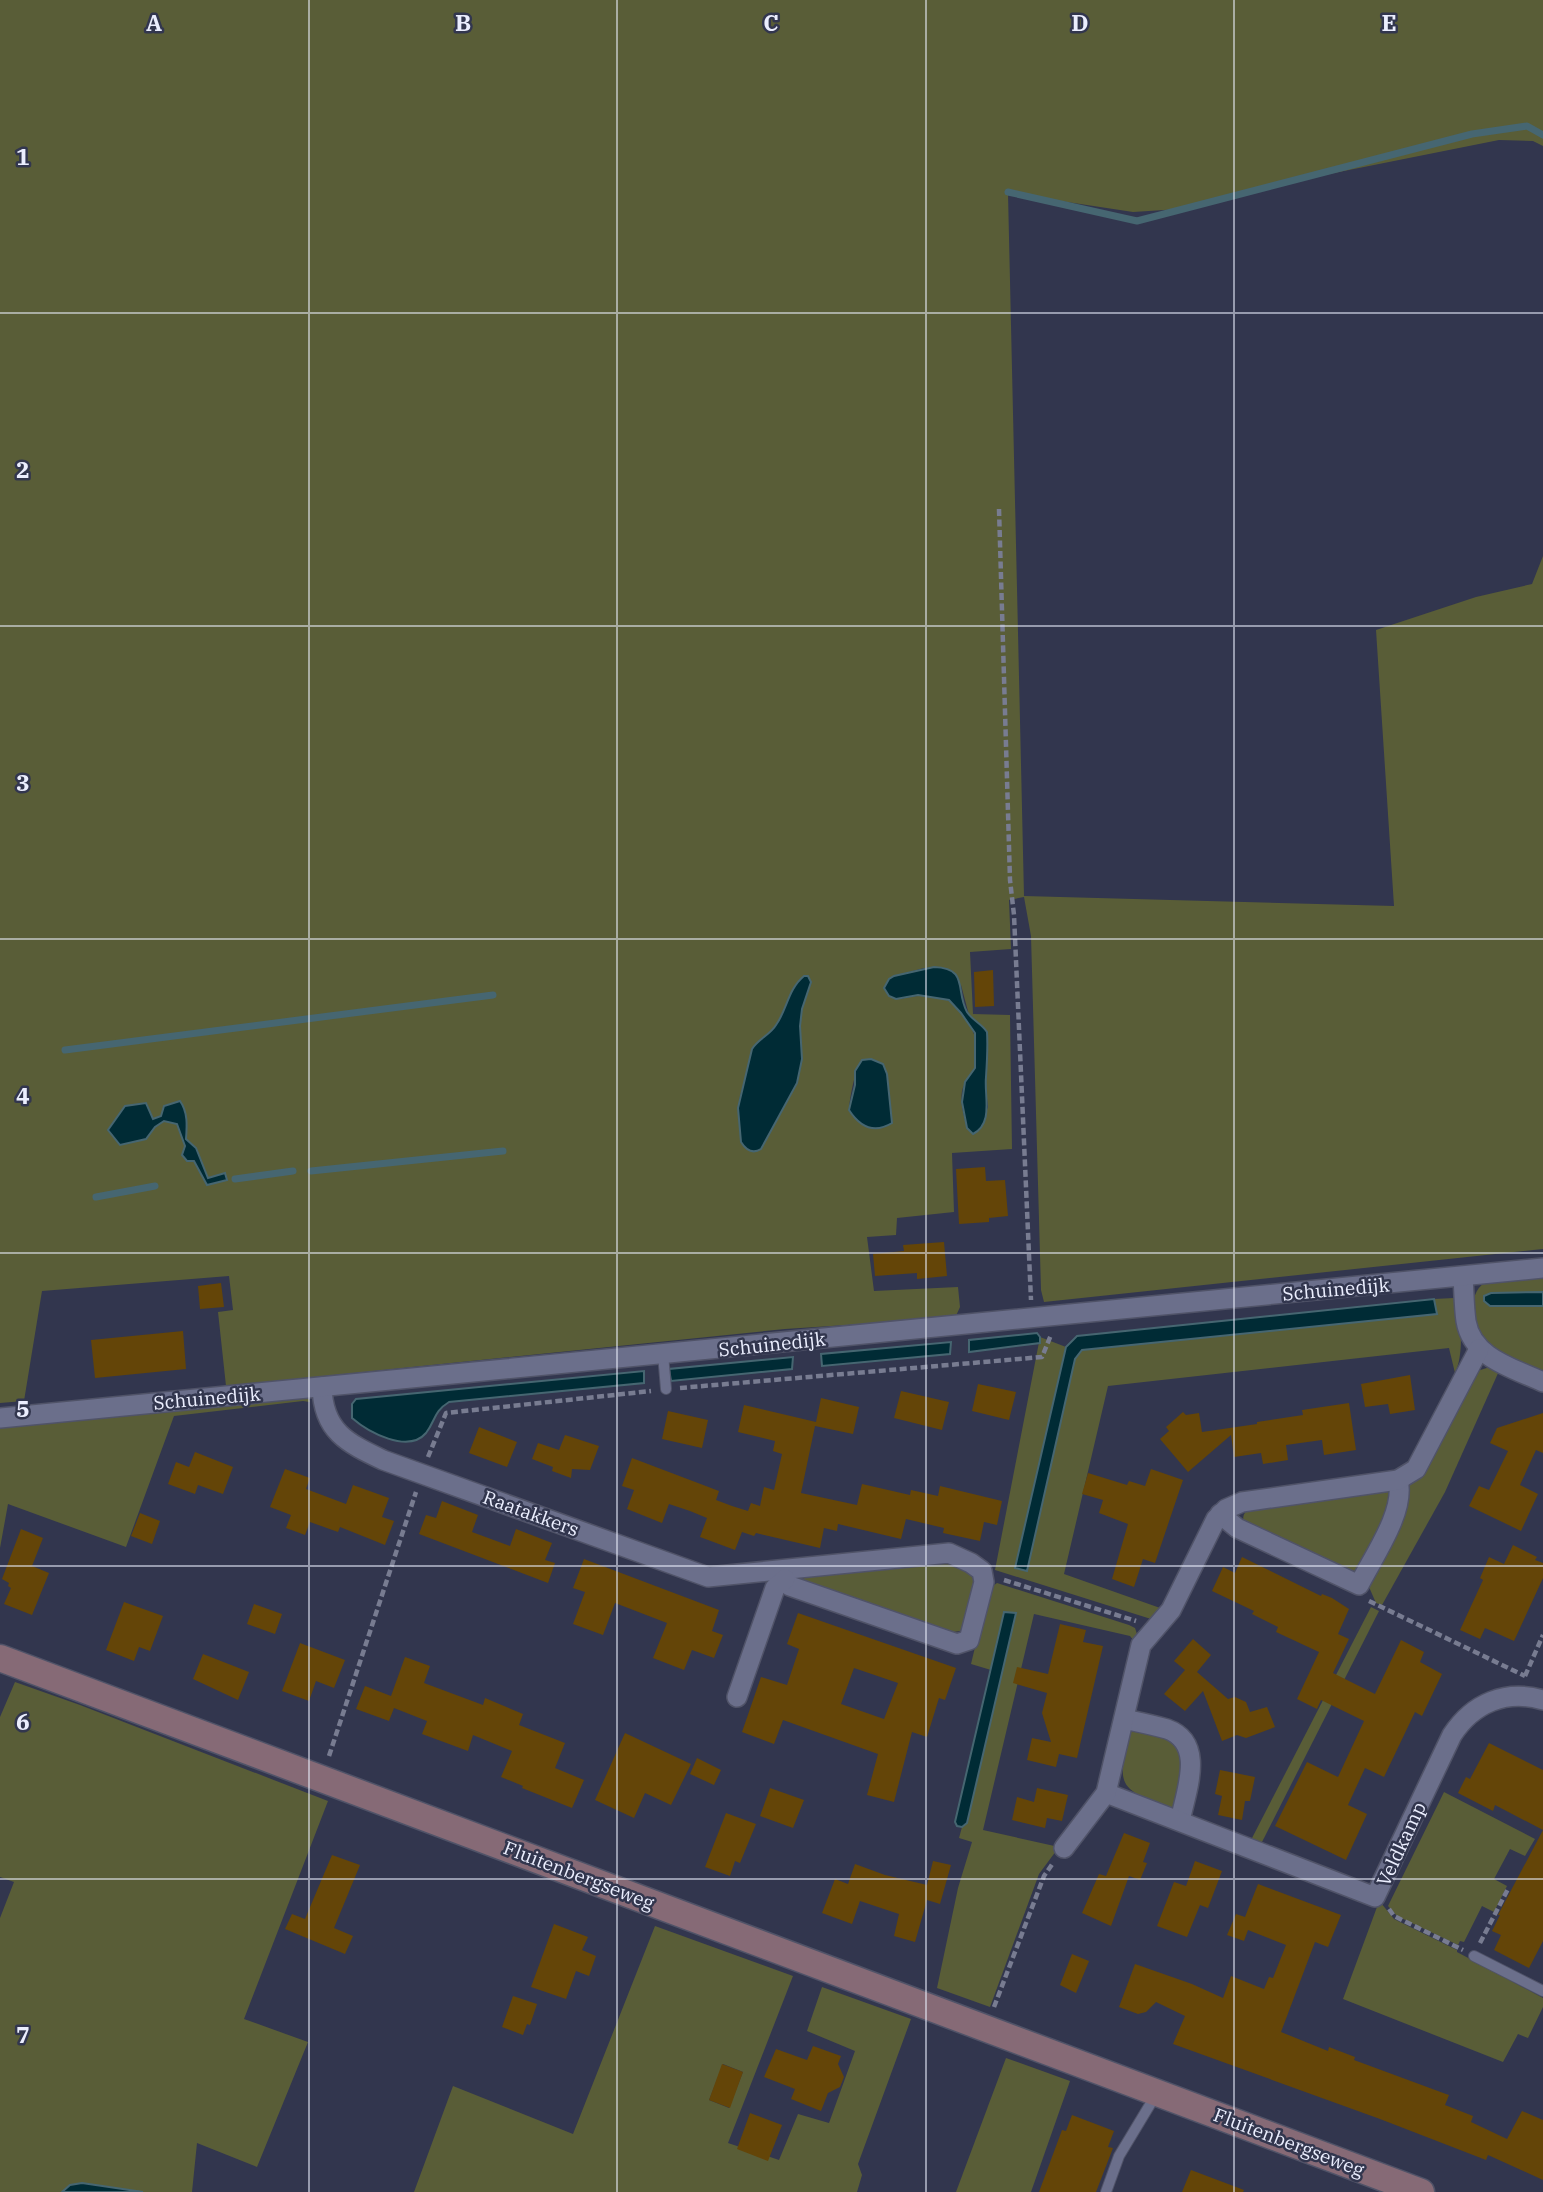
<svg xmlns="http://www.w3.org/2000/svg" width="1543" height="2192" font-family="'IBM Plex Serif',serif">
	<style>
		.green { fill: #595d37; fill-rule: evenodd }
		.water { fill: #002b35; stroke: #466671; stroke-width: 2 }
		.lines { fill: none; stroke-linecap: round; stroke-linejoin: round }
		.stream { stroke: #466671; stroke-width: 7 }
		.building { fill: #644508; fill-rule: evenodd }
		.lane-casing { stroke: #505368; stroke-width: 12 }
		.street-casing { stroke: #505368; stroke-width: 22 }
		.secondary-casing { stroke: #505368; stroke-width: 29 }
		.path { stroke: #787c91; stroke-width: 4.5; stroke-dasharray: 7 3.5; stroke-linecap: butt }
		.lane { stroke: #6b6f8b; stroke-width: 10 }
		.street { stroke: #6b6f8b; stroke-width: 19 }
		.secondary { stroke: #866a76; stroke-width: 26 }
		.grid { fill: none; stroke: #ebeefe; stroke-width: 2; stroke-opacity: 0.55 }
		.labels { text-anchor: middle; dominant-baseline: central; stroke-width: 5; stroke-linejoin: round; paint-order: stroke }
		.street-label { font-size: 19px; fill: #ebeefe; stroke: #32364e }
		.grid-label { font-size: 23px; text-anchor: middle; font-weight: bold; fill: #ebeefe; stroke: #32364e; stroke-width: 5; stroke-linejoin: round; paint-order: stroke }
	</style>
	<rect width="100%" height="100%" fill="#32364e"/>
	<!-- green -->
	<g class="green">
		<path d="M0 0H1543V146L1533 141 1499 140 1319 176 1180 209 1133 212 1008 193 1024 896 1394 906 1376 630 1476 597 1532 584 1543 556V1249L1044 1302 1041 1290 1031 936 1024 897 1009 900 1011 949 970 952 973 1014 1010 1015 1012 1149 952 1153 954 1212 897 1218 896 1235 867 1237 874 1291 958 1287 960 1307 955 1318 785 1329 226 1386 218 1312 233 1310 229 1276 42 1291 24 1401 0 1403ZM924 968 961 985 969 1015 987 1032 985 1080 988 1107 979 1131 967 1128C964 1115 960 1105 962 1091 964 1081 973 1077 976 1068 982 1047 970 1011 949 1001 935 994 916 995 901 999L894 976ZM811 982 802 1009 800 1026 802 1059 797 1084 761 1149 738 1108 740 1096 748 1067 777 1024 795 985ZM859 1065 885 1127C867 1129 859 1126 849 1110 849 1102 855 1071 859 1065Z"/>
		<path d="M1543 1276V1292L1491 1293 1484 1296V1301L1490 1306H1543V1374C1530 1368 1499 1356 1489 1347 1473 1332 1463 1292 1489 1280 1497 1276 1531 1277 1543 1276Z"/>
		<path d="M1454 1298C1462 1317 1464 1355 1455 1373L1449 1348 1108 1386 1064 1574 1163 1609 1151 1619 995 1570 1040 1337 1066 1347 1015 1568 1026 1571 1075 1359 1082 1350 1437 1314 1434 1299Z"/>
		<path d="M1490 1367 1499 1371 1445 1492 1382 1605 1376 1603 1369 1587 1408 1488 1477 1371Z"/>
		<path d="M307 1394 310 1402 303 1401 174 1416 126 1547 8 1504 0 1548V1424Z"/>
		<path d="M1385 1490 1390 1493 1393 1504 1355 1573 1244 1523C1242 1516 1244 1512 1250 1509Z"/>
		<path d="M945 1561C973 1568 979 1578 971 1605 968 1615 966 1623 960 1631L946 1633 803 1580 805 1573Z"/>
		<path d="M997 1583 1129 1625 1135 1628 1137 1634 1134 1641 1130 1636 1034 1614 983 1830 1059 1847 1039 1874 990 2007 937 1988 958 1888 972 1842 959 1838 962 1827 967 1823 1016 1614 1004 1612 991 1670 971 1664 989 1589Z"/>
		<path d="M1371 1607 1379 1611 1261 1844 1251 1840Z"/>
		<path d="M15 1682 80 1705 328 1801 244 2019 308 2042 257 2167 197 2143 192 2192H143L70 2185 62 2192H0V1918L14 1882 0 1877V1717Z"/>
		<path d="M1131 1730 1167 1736 1184 1755 1175 1808 1171 1809C1120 1788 1116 1789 1129 1733Z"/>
		<path d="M1444 1792 1535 1839 1525 1856 1510 1849 1494 1879 1507 1886 1494 1912 1482 1906 1464 1942 1460 1941 1458 1945 1397 1916 1388 1906Z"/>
		<path d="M1381 1903 1394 1919 1457 1950V1952L1543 1998V2007L1528 2038 1518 2034 1503 2062 1343 1999 1377 1907Z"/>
		<path d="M655 1926 793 1976 728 2143 779 2160 798 2114 829 2123 855 2051 807 2031 822 1987 911 2019 858 2164 862 2175 857 2192H414L453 2086 573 2134ZM723 2064 743 2072 729 2108 709 2100Z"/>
		<path d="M1006 2058 1070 2081 1031 2192H956Z"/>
	</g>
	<!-- water -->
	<g class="water">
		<path d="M934 967C969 968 955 990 967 1012 972 1020 982 1024 987 1032 988 1047 987 1062 986 1077 984 1096 994 1123 973 1134L967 1128 962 1102 965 1082 975 1068V1033L961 1013 949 1000 918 995 896 999 889 996 884 988 889 979 894 976Z"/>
		<path d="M804 976H808L811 982 802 1009 800 1026 802 1059 797 1083 761 1149C753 1154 746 1150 741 1142L738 1108 752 1049C758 1039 770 1035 776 1025 787 1010 788 989 804 976Z"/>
		<path d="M871 1059 883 1064 887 1074 892 1123C874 1134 860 1127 849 1110L855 1085V1071L862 1060Z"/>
		<path d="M180 1101C188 1112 187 1126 186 1139L196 1148 208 1178 225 1173 227 1180 207 1185 194 1161H187L182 1155 185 1146 177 1124 164 1121 155 1127 146 1139 120 1145 108 1130 125 1106 146 1103 153 1119 161 1116 164 1106Z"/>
		<path d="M1543 1292V1306H1490L1484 1301V1296L1491 1293Z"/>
		<path d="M1434 1299 1437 1314 1082 1350 1075 1359 1027 1571 1015 1568 1066 1347 1077 1336Z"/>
		<path d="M1037 1333 1040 1337V1343L969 1352V1340Z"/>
		<path d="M951 1342 950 1354 822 1366 821 1354Z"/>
		<path d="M793 1357 792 1369 671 1381 669 1369Z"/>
		<path d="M644 1371V1383L449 1402C433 1412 436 1420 426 1433 408 1454 368 1432 352 1418V1404L356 1399Z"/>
		<path d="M1004 1612 1016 1613 967 1823 962 1827 957 1826 955 1822Z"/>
		<path d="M82 2183 143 2192H62L70 2185Z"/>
	</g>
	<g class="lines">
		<!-- stream -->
		<g class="stream">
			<path d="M1008 192 1137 221 1472 134 1527 126 1543 135"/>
			<path d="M65 1050 493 995"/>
			<path d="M311 1171 503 1151"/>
			<path d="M235 1179 293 1171"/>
			<path d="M96 1197 155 1186"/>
		</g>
	</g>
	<!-- building -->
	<g class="building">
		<path d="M993 970 994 1006 975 1007 974 972Z"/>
		<path d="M985 1167 986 1181 1005 1180 1008 1216 989 1218V1222L959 1224 956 1169Z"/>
		<path d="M944 1242 947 1276 917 1279V1273L875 1276 873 1254 904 1251 903 1245Z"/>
		<path d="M221 1283 224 1307 200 1309 198 1286Z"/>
		<path d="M183 1331 186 1369 95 1378 91 1340Z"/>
		<path d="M1410 1375 1415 1410 1390 1414 1388 1404 1365 1407 1361 1384Z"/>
		<path d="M978 1384 1016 1392 1009 1420 972 1411Z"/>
		<path d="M901 1391 949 1402 942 1430 894 1418Z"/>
		<path d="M821 1398 859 1407 853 1434 815 1426 801 1493 857 1505 862 1484 910 1495 911 1490 938 1496 940 1486 1002 1501 997 1525 984 1522 980 1541 943 1533 944 1528 906 1519 901 1539 838 1524 837 1531 824 1528 820 1548 756 1533 754 1536 742 1532 735 1550 700 1537 707 1518 690 1511 669 1504 662 1523 627 1509 634 1490 622 1486 632 1458 719 1491 716 1500 732 1506 748 1511 751 1503 760 1506 764 1487 774 1490 782 1454 773 1451 775 1441 738 1432 744 1405 816 1422Z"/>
		<path d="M1349 1403 1356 1450 1324 1455 1322 1440 1286 1445 1288 1460 1263 1464 1261 1453 1234 1457 1231 1435 1188 1472 1160 1439 1169 1431 1166 1427 1183 1412 1186 1415 1199 1413 1202 1432 1257 1424V1422L1303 1415 1302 1410Z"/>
		<path d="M668 1411 708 1420 702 1448 662 1439Z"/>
		<path d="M1543 1413V1453L1536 1450 1520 1485 1538 1494 1521 1531 1469 1506 1479 1486 1489 1490 1508 1451 1490 1443 1497 1428Z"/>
		<path d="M479 1427 517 1442 507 1467 469 1453Z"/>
		<path d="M565 1435 599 1446 590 1470 572 1469 571 1478 552 1471 553 1467 532 1459 538 1443 559 1450Z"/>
		<path d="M195 1452 233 1467 223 1494 198 1485 195 1494 168 1484 176 1462 189 1467Z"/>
		<path d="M285 1469 310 1478 306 1489 346 1504 353 1485 389 1498 382 1517 394 1521 385 1545 340 1527 338 1532 310 1522 305 1535 286 1528 291 1515 270 1507Z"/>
		<path d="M1151 1469 1183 1480 1155 1563 1143 1559 1134 1587 1112 1579 1128 1524 1099 1513 1103 1500 1082 1494 1088 1473 1127 1485 1129 1481 1145 1486Z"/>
		<path d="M442 1501 478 1515 472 1532 510 1546 516 1529 552 1543 545 1560 555 1563 548 1583 419 1534 426 1515 436 1518Z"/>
		<path d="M140 1513 160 1521 152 1544 131 1536Z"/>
		<path d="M21 1529 43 1538 32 1566 49 1573 32 1615 4 1604 11 1588 8 1586 9 1583 2 1579Z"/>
		<path d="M1513 1545 1537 1557 1535 1560 1543 1563V1578L1514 1641 1485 1628 1480 1639 1460 1630 1483 1580 1480 1578 1489 1557 1504 1564Z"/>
		<path d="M1242 1557 1321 1596 1322 1594 1332 1598 1349 1609 1338 1634 1349 1639 1333 1673 1375 1694 1401 1640 1424 1652 1420 1662 1442 1674 1422 1716 1415 1712 1384 1777 1365 1768 1348 1805 1367 1814 1346 1860 1275 1826 1307 1762 1338 1777 1364 1721 1321 1700 1317 1709 1297 1699 1319 1652 1276 1632 1278 1627 1252 1614 1254 1611 1212 1591 1223 1567 1235 1573Z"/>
		<path d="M584 1559 719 1610 712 1631 723 1635 714 1658 692 1650 684 1670 653 1658 667 1623 615 1603 603 1635 573 1624 585 1592 573 1588Z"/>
		<path d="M124 1602 163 1616 150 1651 139 1647 134 1661 106 1650Z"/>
		<path d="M254 1604 282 1614 275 1634 247 1624Z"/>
		<path d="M798 1613 956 1668 945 1700 939 1698 927 1737 912 1732 894 1802 867 1795 878 1754 783 1720 774 1744 742 1732 761 1677 787 1685 799 1649 787 1644ZM854 1668 898 1683 884 1719 841 1704Z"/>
		<path d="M1060 1624 1086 1630 1083 1642 1103 1646 1077 1758 1059 1754 1056 1767 1027 1760 1032 1738 1051 1742 1042 1713 1047 1693 1013 1683 1017 1667 1048 1674Z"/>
		<path d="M1193 1639 1211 1655 1197 1672 1228 1699 1235 1697 1246 1702 1250 1712 1267 1707 1275 1727 1246 1738 1237 1735 1222 1741 1203 1691 1185 1711 1164 1694 1185 1670 1174 1661Z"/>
		<path d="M300 1643 345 1660 334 1688 316 1681 309 1701 282 1691Z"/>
		<path d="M203 1654 249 1672 238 1700 193 1679Z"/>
		<path d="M405 1657 430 1666 424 1683 483 1705 485 1698 523 1714 519 1725 565 1743 555 1768 584 1780 572 1808 522 1788 523 1786 501 1777 512 1751 473 1735 468 1751 422 1734 427 1721 394 1708 389 1721 356 1709 365 1686 391 1696Z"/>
		<path d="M625 1733 691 1764 671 1805 645 1793 634 1818 595 1800Z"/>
		<path d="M1489 1743 1543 1770V1941L1529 1968 1494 1950 1501 1935 1492 1931 1500 1915H1498L1543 1830 1495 1805 1493 1811 1458 1793 1466 1777 1470 1779Z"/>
		<path d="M697 1758 721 1770 714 1785 690 1774Z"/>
		<path d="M1220 1770 1255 1777 1250 1801H1245L1242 1820 1218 1815 1222 1796 1215 1794Z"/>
		<path d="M770 1788 804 1800 793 1828 760 1816Z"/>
		<path d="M1037 1788 1068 1795 1062 1821 1047 1818 1045 1828 1012 1820 1017 1797 1034 1802Z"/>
		<path d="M726 1813 756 1824 740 1863 735 1861 730 1876 705 1867Z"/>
		<path d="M1124 1833 1150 1843 1143 1862 1147 1863 1140 1880 1129 1876 1111 1926 1082 1913 1099 1874 1106 1876Z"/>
		<path d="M332 1855 360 1865 334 1928 353 1936 345 1954 285 1929 292 1914 305 1919Z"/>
		<path d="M933 1861 951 1865 940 1904 927 1900 915 1942 894 1936 899 1914 860 1901 852 1924 822 1913 835 1879 848 1884 855 1864 885 1875 927 1885Z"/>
		<path d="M1195 1861 1222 1871 1208 1908 1200 1905 1187 1937 1157 1926 1174 1882 1186 1886Z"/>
		<path d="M1258 1884 1341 1915 1328 1947 1315 1942 1281 2032 1328 2051 1329 2047 1355 2057 1354 2060 1446 2094 1449 2095 1445 2105 1473 2116 1471 2122 1507 2139 1522 2111 1543 2120V2180L1488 2155 1486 2160 1380 2119 1173 2044 1185 2016 1156 2002 1146 2012 1138 2014 1119 2007 1135 1964 1192 1984 1223 1998 1231 1976 1264 1989 1269 1977 1273 1978 1286 1945 1248 1930 1244 1941 1227 1935 1236 1914 1245 1917Z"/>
		<path d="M554 1924 588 1937 582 1950 596 1956 589 1976 576 1971 566 1999 531 1987Z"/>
		<path d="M1072 1954 1089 1961 1076 1993 1060 1985Z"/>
		<path d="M513 1996 537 2004 530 2025 527 2024 523 2035 502 2027Z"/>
		<path d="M813 2046 841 2056 838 2064 844 2077 840 2087 828 2093 821 2111 791 2099 795 2089 764 2077 776 2049 807 2060Z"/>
		<path d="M722 2064 743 2072 730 2108 709 2100Z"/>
		<path d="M750 2113 782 2125 768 2161 737 2149Z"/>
		<path d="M1072 2115 1114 2131 1108 2147 1113 2148 1096 2192H1039L1062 2130 1066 2131Z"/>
		<path d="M1191 2170 1244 2190 1243 2192H1182Z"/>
	</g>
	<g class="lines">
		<!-- lane casing -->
		<g class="lane-casing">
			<g id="lane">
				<path d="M663 1354 666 1389"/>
				<path d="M1474 1956 1543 1991"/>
				<path d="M1106 2192 1119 2156 1157 2093"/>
			</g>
		</g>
		<!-- street casing -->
		<g class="street-casing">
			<g id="street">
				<path d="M1463 1277C1464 1292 1464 1307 1466 1321 1472 1358 1513 1368 1543 1382"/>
				<path d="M322 1387C323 1431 347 1443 383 1460L708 1577 949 1553 971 1563 982 1571 984 1582 969 1640 957 1644 790 1586 779 1570"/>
				<path d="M0 1418 1543 1268"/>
				<path d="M1220 1514 1237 1528 1359 1585C1373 1557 1406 1511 1398 1480"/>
				<path d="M737 1697 775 1588 785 1579"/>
				<path d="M1124 1719C1138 1722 1153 1725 1167 1729 1206 1743 1186 1791 1180 1821"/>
				<path d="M1106 1793 1375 1897 1452 1735C1473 1703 1506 1689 1543 1700"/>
				<path d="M1064 1848 1106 1793 1141 1645 1171 1610 1216 1519 1226 1509 1242 1502 1398 1480 1416 1469 1479 1349"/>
			</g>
		</g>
		<!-- secondary casing -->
		<g class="secondary-casing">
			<path id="secondary" d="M0 1658 1421 2192"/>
		</g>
		<!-- path -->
		<g class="path">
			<path d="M999 509 1010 880 1014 915 1031 1300"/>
			<path d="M680 1388 1042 1357 1051 1335"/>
			<path d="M428 1457 446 1413 651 1391"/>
			<path d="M1004 1580 1136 1621"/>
			<path d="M1369 1601 1525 1676"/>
			<path d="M1525 1676 1543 1635"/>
			<path d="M329 1756 416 1492"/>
			<path d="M1389 1909 1394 1916 1463 1950"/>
			<path d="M1480 1943 1509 1887"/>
			<path d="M994 2007 1044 1876 1053 1863"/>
		</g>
		<!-- lane -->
		<use href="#lane" class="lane"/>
		<!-- street -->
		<use href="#street" class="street"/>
		<!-- secondary -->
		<use href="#secondary" class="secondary"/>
	</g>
	<!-- grid -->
	<path class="grid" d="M309 0V2192M617 0V2192M926 0V2192M1234 0V2192M0 313H1543M0 626H1543M0 939H1543M0 1253H1543M0 1566H1543M0 1879H1543"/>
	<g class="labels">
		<!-- street labels -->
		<g class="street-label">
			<text transform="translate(1336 1289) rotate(-5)">Schuinedijk</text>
			<text transform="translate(772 1344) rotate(-6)">Schuinedijk</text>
			<text transform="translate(207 1398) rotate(-5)">Schuinedijk</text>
			<text transform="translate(531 1513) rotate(20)">Raatakkers</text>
			<text transform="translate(1401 1844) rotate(-65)">Veldkamp</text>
			<text transform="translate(579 1875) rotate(21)">Fluitenbergseweg</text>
			<text transform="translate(1289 2142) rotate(21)">Fluitenbergseweg</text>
		</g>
	</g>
	<g class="grid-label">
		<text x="154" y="31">A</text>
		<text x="463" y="31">B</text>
		<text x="771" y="31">C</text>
		<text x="1080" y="31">D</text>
		<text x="1389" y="31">E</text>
		<text x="23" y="165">1</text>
		<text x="23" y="478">2</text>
		<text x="23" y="791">3</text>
		<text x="23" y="1104">4</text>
		<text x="23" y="1417">5</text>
		<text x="23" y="1730">6</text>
		<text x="23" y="2043">7</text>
	</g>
</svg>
